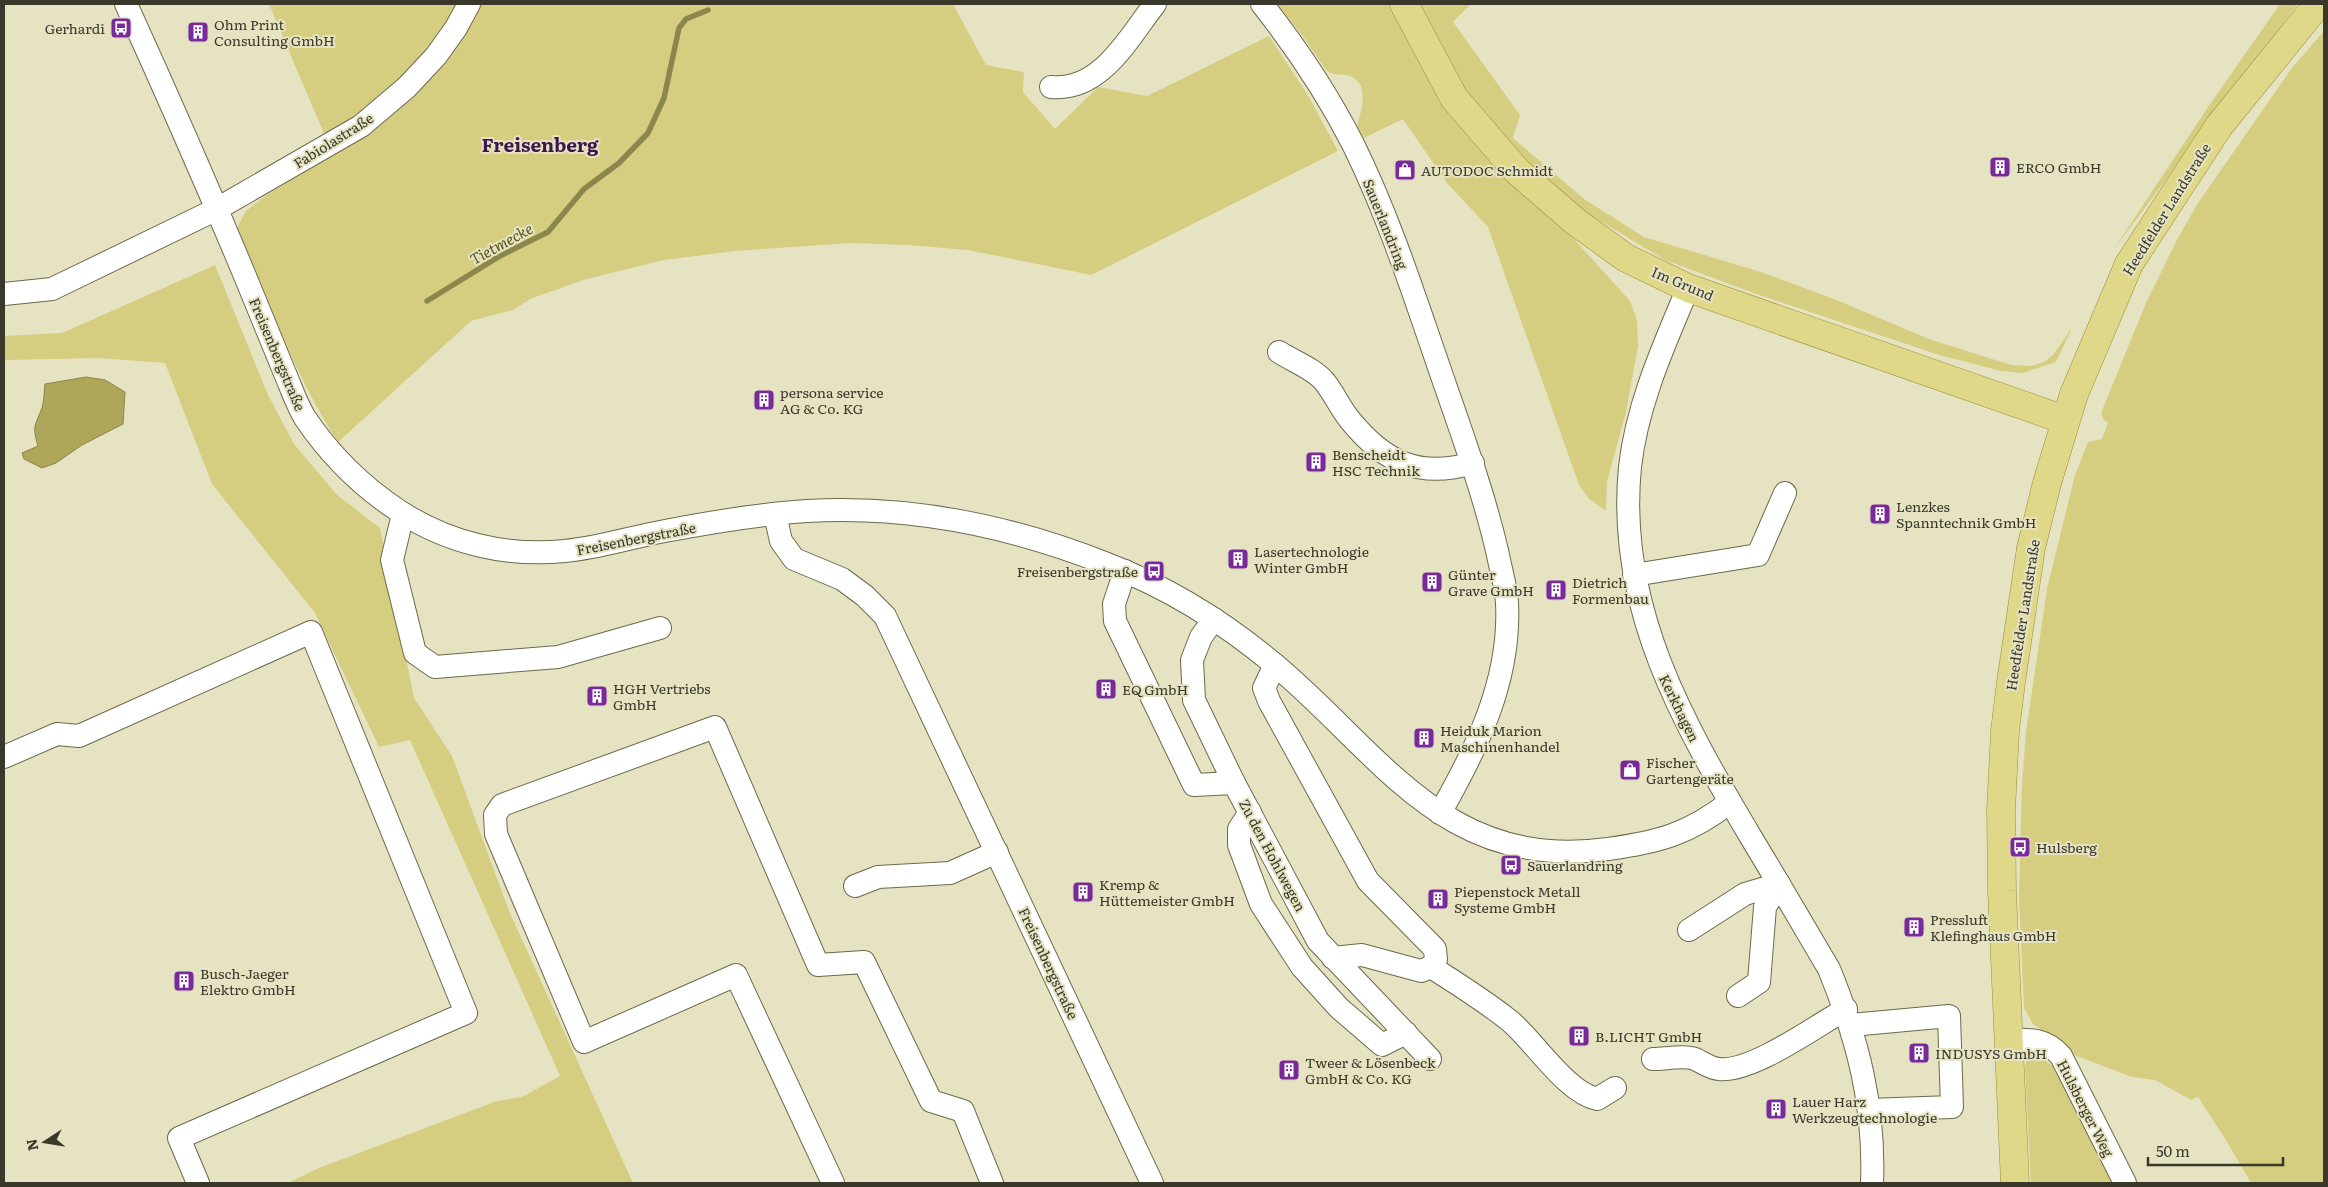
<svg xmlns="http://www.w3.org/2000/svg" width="2328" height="1187" font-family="Literata,serif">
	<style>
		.green { fill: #d5ce81 }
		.water { fill: #aea75a; stroke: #8b864c }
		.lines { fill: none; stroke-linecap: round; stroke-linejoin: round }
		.stream { stroke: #8b864c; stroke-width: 5.5 }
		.minor-casing { stroke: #6c694b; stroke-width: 24 }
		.major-casing { stroke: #988f35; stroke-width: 29 }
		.minor { stroke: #fff; stroke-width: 22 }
		.major { stroke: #e0d889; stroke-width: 28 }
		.labels { text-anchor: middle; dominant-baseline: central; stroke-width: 4; stroke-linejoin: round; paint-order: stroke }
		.poi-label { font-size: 14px; fill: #39382b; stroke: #e6e3c2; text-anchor: start }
		.street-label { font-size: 14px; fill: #39382b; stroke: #e6e3c2 }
		.water-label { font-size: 15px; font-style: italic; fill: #585319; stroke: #e6e3c2 }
		.district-label { font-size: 19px; font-weight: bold; fill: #3b164c; stroke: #e6e3c2 }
	</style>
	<rect width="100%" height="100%" fill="#e6e3c2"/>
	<!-- green -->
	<g class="green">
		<path d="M269 4H458C425 63 381 100 325 136Z"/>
		<path d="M480 4H953L986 65 1024 72 1023 92 1055 129 1098 87 1147 96 1269 36 1309 97 1338 151 1091 275 968 250 908 245 850 243 735 251 664 260 587 279 532 298 513 310 471 321 338 442C295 376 268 301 237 228L246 211 268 194 365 134 462 35Z"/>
		<path d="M1277 4H1391L1564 228 1630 301 1637 320 1638 346 1626 412 1607 482 1606 511 1589 499 1579 485 1488 227 1447 183 1403 119 1364 138 1357 126C1362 109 1371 79 1345 75 1337 74 1332 75 1326 70L1302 35Z"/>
		<path d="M1414 4H1471L1453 22 1520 115 1513 138 1584 199 1644 237 1761 272 1834 299 1929 339 2011 365 2030 366 2044 362 2053 355 2072 328 2056 362 2023 373 2001 371 1939 355 1756 294 1665 260 1582 210 1523 163 1462 89Z"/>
		<path d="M2280 4H2298L2114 249 2208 107Z"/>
		<path d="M2324 31V1183H2251L2226 1140 2198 1097 2191 1100 2155 1080 2132 1077 2066 1052 2064 1046 2033 1024 2024 1008 2019 899 2022 784 2026 732 2047 589 2075 475 2088 442 2102 439 2108 423 2103 419 2101 413 2146 303 2178 238 2198 203 2292 68Z"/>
		<path d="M215 265 268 395 294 444 337 495 380 528 414 698 452 756 509 911 633 1183H288L319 1168 497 1101 522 1097 560 1076 410 740 379 747 315 613 212 484 165 363 98 358 4 360V336L62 333Z"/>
		<path d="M2037 1055 2056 1068 2113 1183H2031L2025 1067 2028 1057Z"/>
	</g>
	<!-- water -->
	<path class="water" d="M86 377 105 380 125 392 123 424 82 445 56 463 42 468 24 459 22 453 38 446C32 426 35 426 42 408 44 401 44 392 45 384Z"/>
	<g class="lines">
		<!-- stream -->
		<path class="stream" d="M427 301 500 256 548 232 584 189 619 163 648 133 664 98 679 28 686 19 708 10"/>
		<!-- minor casing -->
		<g class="minor-casing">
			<g id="minor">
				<path d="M126 4C167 94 207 185 245 276 258 308 271 339 284 371 291 387 296 403 305 418 330 455 361 486 399 511 448 543 506 557 565 551 598 548 632 537 665 531 712 522 760 514 807 511 911 505 1011 526 1107 564 1167 587 1225 623 1274 664 1382 754 1444 871 1608 849 1659 842 1689 834 1730 802"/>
				<path d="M1262 4C1296 47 1328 95 1353 144 1393 225 1420 314 1450 399 1468 451 1486 502 1498 555 1501 571 1506 586 1507 603 1511 680 1477 748 1440 813"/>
				<path d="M1051 87C1101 92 1129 37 1155 4"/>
				<path d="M1688 288C1664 345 1637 404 1630 467 1616 607 1683 723 1752 839 1778 882 1803 925 1829 969 1858 1040 1875 1106 1872 1183"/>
				<path d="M4 294 52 289 217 209 361 126 407 87 436 56 456 28 469 4"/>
				<path d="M1279 352C1293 361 1314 369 1324 381 1334 393 1340 408 1350 420 1384 462 1419 479 1473 463"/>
				<path d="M403 514 392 560 415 653 435 667 558 657 660 628"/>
				<path d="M775 514 781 541 794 559 842 579 865 596 885 616 1152 1183"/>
				<path d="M1125 571 1114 604 1115 621 1194 785 1234 783"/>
				<path d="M1634 575 1758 555 1785 493"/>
				<path d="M1214 619 1201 637 1192 660 1194 700 1234 783 1318 941 1430 1059"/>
				<path d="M1275 665 1264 688 1269 701 1368 881 1435 949 1436 960 1431 967 1421 971 1362 955 1333 958"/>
				<path d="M4 757 57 734 79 736 311 632 466 1013 179 1138 198 1183"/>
				<path d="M1250 812 1239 829V845L1261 904 1302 967 1339 1008 1382 1045 1406 1033"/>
				<path d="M855 886 878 877 950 873 997 852"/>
				<path d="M1689 930 1745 894 1779 884"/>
				<path d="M1431 967C1458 984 1485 1001 1510 1021 1535 1042 1566 1092 1597 1099L1615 1088"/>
				<path d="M1738 996 1759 982 1765 907 1779 884"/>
				<path d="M1851 1025 1949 1016 1952 1107 1869 1110"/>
				<path d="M2009 1040C2031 1039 2046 1039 2061 1056L2125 1183"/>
				<path d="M1653 1059C1665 1059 1685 1055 1695 1059 1704 1063 1709 1068 1719 1069 1751 1073 1816 1026 1846 1009"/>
				<path d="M833 1183 736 975 584 1042 496 834 495 815 502 805 715 727 818 965 864 962 931 1101 963 1111 992 1183"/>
			</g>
		</g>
		<!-- major casing -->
		<g class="major-casing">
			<g id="major">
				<path d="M1404 4 1454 98 1517 171 1576 222 1626 258 1688 288 2065 420"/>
				<path d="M2015 1183 2002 891 2001 810 2005 731 2011 682 2031 548 2047 483 2074 394 2129 264 2219 126 2318 4"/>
			</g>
		</g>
		<!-- minor -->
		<use href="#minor" class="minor"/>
		<!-- major -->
		<use href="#major" class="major"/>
	</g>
	<!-- icons -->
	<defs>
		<g id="bus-square" transform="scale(1.125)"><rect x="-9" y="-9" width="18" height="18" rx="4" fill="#78299a" stroke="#e6e3c2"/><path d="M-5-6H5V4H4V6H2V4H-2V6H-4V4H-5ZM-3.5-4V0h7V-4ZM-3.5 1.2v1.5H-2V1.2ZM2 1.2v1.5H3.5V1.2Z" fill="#fff"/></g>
		<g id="building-square" transform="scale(1.125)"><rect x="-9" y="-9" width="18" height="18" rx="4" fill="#78299a" stroke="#e6e3c2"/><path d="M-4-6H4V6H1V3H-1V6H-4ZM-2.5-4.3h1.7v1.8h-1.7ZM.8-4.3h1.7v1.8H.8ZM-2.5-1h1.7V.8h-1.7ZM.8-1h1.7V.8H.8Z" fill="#fff"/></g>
		<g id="shop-square" transform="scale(1.125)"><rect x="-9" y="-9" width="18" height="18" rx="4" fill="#78299a" stroke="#e6e3c2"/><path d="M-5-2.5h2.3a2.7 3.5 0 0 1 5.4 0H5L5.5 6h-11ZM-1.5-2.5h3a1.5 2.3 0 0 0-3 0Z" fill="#fff"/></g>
	</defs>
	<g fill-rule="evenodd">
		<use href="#bus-square" x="121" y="28"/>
		<use href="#building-square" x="198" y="32"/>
		<use href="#building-square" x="2000" y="167"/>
		<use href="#shop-square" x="1405" y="170"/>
		<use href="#building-square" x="764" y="400"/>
		<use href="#building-square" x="1316" y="462"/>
		<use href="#building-square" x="1880" y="514"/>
		<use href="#building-square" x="1238" y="559"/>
		<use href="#bus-square" x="1154" y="571"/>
		<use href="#building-square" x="1432" y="582"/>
		<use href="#building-square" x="1556" y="590"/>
		<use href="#building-square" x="1106" y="689"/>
		<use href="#building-square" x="597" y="696"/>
		<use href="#building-square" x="1424" y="738"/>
		<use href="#shop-square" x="1630" y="770"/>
		<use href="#bus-square" x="2020" y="847"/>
		<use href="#bus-square" x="1511" y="865"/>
		<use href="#building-square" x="1083" y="892"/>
		<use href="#building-square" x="1438" y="899"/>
		<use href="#building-square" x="1914" y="927"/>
		<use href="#building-square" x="184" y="981"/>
		<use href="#building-square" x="1579" y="1036"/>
		<use href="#building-square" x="1919" y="1053"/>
		<use href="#building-square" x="1289" y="1070"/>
		<use href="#building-square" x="1776" y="1109"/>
	</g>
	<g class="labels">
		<!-- poi labels -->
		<g class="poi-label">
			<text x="214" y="24">Ohm Print<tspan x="214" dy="16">Consulting GmbH</tspan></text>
			<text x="105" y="28" text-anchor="end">Gerhardi</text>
			<text x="2016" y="167">ERCO GmbH</text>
			<text x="1421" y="170">AUTODOC Schmidt</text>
			<text x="780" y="392">persona service<tspan x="780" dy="16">AG &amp; Co. KG</tspan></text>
			<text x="1332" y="454">Benscheidt<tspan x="1332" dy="16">HSC Technik</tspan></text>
			<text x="1896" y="506">Lenzkes<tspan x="1896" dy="16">Spanntechnik GmbH</tspan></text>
			<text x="1254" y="551">Lasertechnologie<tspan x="1254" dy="16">Winter GmbH</tspan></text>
			<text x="1138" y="571" text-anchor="end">Freisenbergstraße</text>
			<text x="1448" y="574">Günter<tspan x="1448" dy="16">Grave GmbH</tspan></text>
			<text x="1572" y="582">Dietrich<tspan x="1572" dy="16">Formenbau</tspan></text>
			<text x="613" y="688">HGH Vertriebs<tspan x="613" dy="16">GmbH</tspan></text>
			<text x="1122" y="689">EQ GmbH</text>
			<text x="1440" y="730">Heiduk Marion<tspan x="1440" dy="16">Maschinenhandel</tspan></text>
			<text x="1646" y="762">Fischer<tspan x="1646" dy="16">Gartengeräte</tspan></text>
			<text x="2036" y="847">Hulsberg</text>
			<text x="1527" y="865">Sauerlandring</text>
			<text x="1099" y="884">Kremp &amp;<tspan x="1099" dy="16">Hüttemeister GmbH</tspan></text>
			<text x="1454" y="891">Piepenstock Metall<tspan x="1454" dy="16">Systeme GmbH</tspan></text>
			<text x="1930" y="919">Pressluft<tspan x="1930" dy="16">Klefinghaus GmbH</tspan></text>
			<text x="200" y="973">Busch-Jaeger<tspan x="200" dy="16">Elektro GmbH</tspan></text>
			<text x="1595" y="1036">B.LICHT GmbH</text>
			<text x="1935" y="1053">INDUSYS GmbH</text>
			<text x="1305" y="1062">Tweer &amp; Lösenbeck<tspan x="1305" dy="16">GmbH &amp; Co. KG</tspan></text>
			<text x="1792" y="1101">Lauer Harz<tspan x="1792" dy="16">Werkzeugtechnologie</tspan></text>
		</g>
		<!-- street labels -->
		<g class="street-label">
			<text transform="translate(333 140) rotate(-32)">Fabiolastraße</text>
			<text transform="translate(2166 209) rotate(-58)">Heedfelder Landstraße</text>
			<text transform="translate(1386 224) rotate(68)">Sauerlandring</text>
			<text transform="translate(1683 283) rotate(23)">Im Grund</text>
			<text transform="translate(278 354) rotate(67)">Freisenbergstraße</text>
			<text transform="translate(636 538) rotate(-11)">Freisenbergstraße</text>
			<text transform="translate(2022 615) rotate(-81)">Heedfelder Landstraße</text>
			<text transform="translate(1680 708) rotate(64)">Kerkhagen</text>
			<text transform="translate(1273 855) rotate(62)">Zu den Hohlwegen</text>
			<text transform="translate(1049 963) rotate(65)">Freisenbergstraße</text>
			<text transform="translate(2086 1108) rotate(63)">Hulsberger Weg</text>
		</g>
		<!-- water labels -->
		<g class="water-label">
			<text transform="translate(501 243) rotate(-29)">Tietmecke</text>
		</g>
		<!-- district labels -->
		<g class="district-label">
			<text x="540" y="144">Freisenberg</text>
		</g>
	</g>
	<!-- border -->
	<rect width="2328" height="1187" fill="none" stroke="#39382b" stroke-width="10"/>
	<!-- north arrow -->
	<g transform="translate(45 1142) rotate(258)" stroke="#e6e3c2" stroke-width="4" paint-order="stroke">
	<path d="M0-4L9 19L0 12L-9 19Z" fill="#39382b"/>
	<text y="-8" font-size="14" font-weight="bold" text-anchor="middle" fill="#39382b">N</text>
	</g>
	<!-- scale -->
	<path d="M2148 1157v8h135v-8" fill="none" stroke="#39382b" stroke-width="2.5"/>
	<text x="2156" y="1157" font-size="15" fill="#39382b" stroke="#e6e3c2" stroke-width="4" paint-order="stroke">50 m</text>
</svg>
